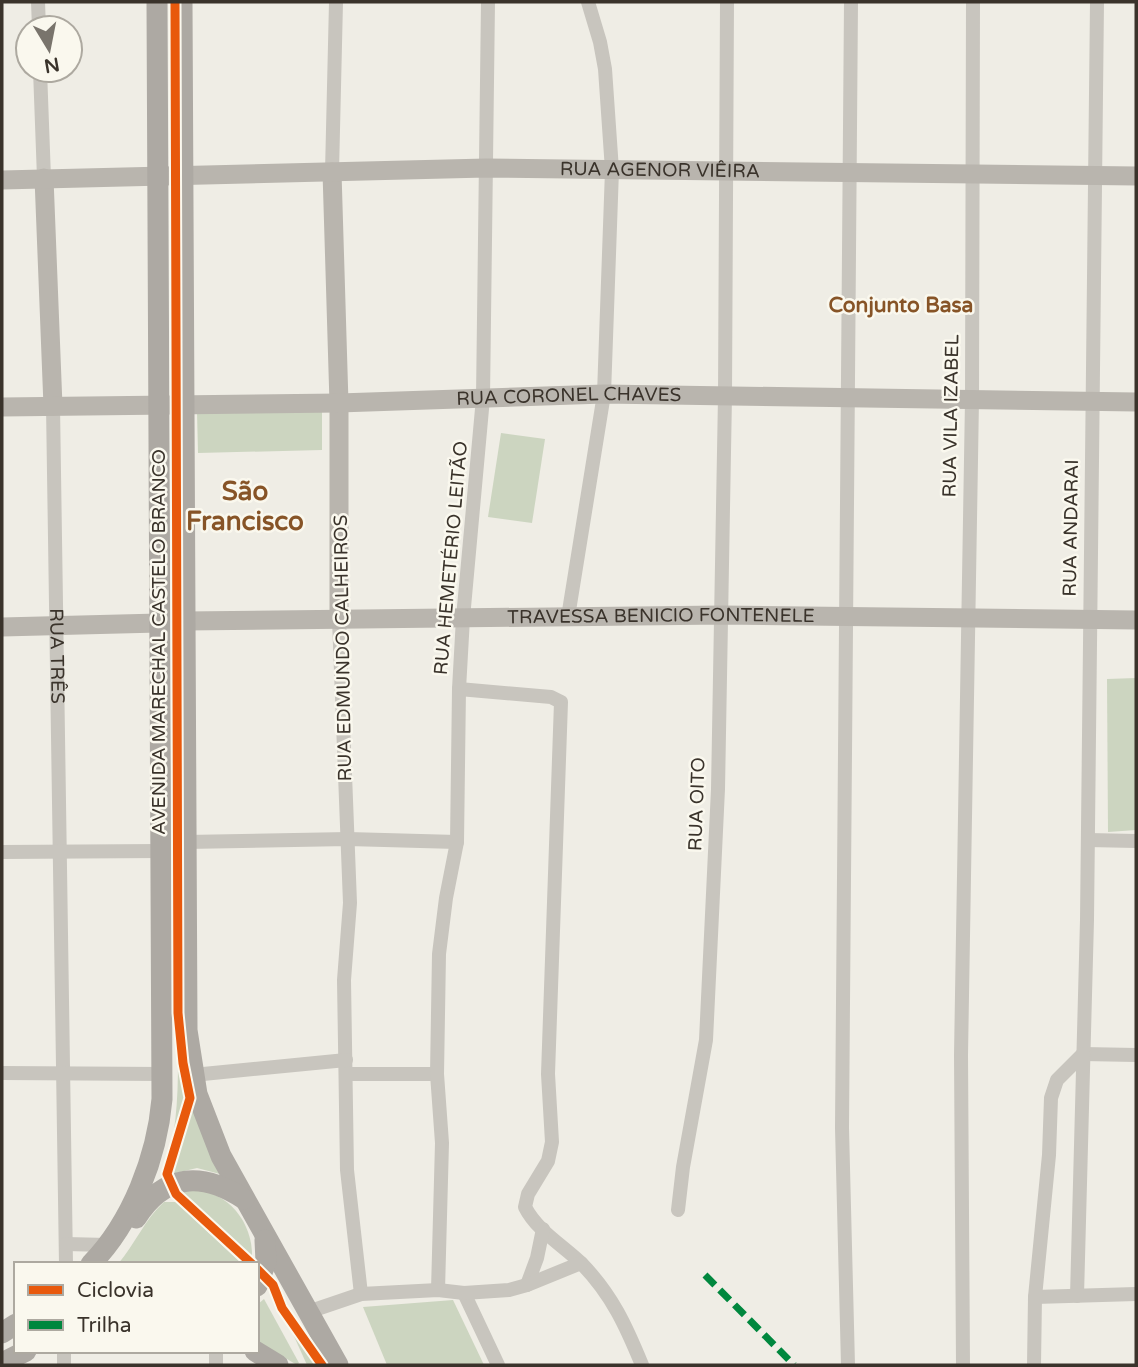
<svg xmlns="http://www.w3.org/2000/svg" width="1138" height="1367" font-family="'Varela Round',sans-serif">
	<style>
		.green { fill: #ccd5c0 }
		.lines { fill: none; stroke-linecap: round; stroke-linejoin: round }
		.street { stroke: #c8c5be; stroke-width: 14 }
		.secondary { stroke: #b9b5ae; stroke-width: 19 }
		.primary { stroke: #ada9a3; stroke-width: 21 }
		.quiet { stroke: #00873e; stroke-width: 7; stroke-dasharray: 14 7; stroke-linecap: butt }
		.cycleway-casing { stroke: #faf8ee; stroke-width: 13 }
		.cycleway { stroke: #e8590c; stroke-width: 9 }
		.labels { text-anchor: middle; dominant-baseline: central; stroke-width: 5; stroke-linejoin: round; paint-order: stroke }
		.street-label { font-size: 19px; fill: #3a332b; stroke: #faf8ee }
		.neighbourhood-label { font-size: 21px; font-weight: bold; fill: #875427; stroke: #faf8ee }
		.district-label { font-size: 26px; font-weight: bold; fill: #875427; stroke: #faf8ee }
	</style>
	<rect width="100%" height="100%" fill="#efede5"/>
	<!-- green -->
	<g class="green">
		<path d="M322 411V450L198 453 197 412Z"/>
		<path d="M501 433 545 439 532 523 488 517Z"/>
		<path d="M1136 678V830L1108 832 1107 679Z"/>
		<path d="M178 1061H183L220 1174 197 1168 163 1176C176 1138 178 1101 178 1061Z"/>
		<path d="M192 1190C228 1190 253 1223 252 1257L179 1193Z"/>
		<path d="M164 1202H176L242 1264H118C135 1244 145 1219 164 1202Z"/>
		<path d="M264 1299 299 1363 297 1365 257 1341V1305Z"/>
		<path d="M453 1300 484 1365H387L363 1307Z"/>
		<path d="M288 1323 316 1365H307Z"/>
	</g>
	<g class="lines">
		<!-- street -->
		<g class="street">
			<path d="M38 2 39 28"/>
			<path d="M40 70 44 178"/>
			<path d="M332 172 336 2"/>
			<path id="s1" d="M53 406 66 1264"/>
			<path d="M568 617 604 394 612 170 605 69 600 42 588 2"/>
			<path d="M339 620 350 903 344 980 347 1170 361 1294"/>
			<path d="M459 689 551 697 561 702 548 1074 552 1142 548 1161 528 1194 525 1207C537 1231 564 1246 582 1264 612 1295 626 1326 642 1365"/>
			<path d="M1088 840 1136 841"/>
			<path d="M186 842 348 839 457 842"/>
			<path d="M2 852 160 851"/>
			<path d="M1083 1054 1136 1055"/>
			<path d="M2 1073 162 1074"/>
			<path d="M346 1074H437"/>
			<path d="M193 1075 346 1060"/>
			<path d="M678 1210 683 1167 706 1040 718 789 725 396 727 2"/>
			<path d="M66 1244 107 1245"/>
			<path d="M527 1285 537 1258 543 1229"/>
			<path d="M438 1290 442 1143 437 1074 439 954 446 898 457 842 459 689 463 618 483 398 488 2"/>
			<path d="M464 1293 498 1365"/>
			<path d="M1077 1296 1087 920 1097 2"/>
			<path d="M1035 1297 1136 1294"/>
			<path d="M308 1312 361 1294 438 1290 464 1293 509 1290 527 1285 581 1263"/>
			<path d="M64 1351V1365"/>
			<path d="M216 1365V1351"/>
			<path d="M848 1365 842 1128 851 2"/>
			<path d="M963 1365 961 1055 972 400 973 2"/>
			<path d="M1034 1365 1035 1297 1049 1155 1051 1098 1057 1080 1083 1054"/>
		</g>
		<!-- secondary -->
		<g class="secondary">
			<path d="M332 172 339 403V620"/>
			<path d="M44 178 53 406"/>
			<path id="s2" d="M2 180 486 168 1136 176"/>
			<path id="s3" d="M2 407 339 403 604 394 1136 402"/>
			<path id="s4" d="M185 621 722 615 1136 620"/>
			<path d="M2 627 159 623"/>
		</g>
		<!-- primary -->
		<g class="primary">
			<path d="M182 2 187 1030 197 1094 221 1156 338 1365"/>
			<path d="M136 1218C164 1174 201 1171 244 1199"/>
			<path d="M91 1264C132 1222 157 1157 162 1099L157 2"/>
			<path d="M257 1286 266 1262 265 1240"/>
			<path d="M2 1333 16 1324"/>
			<path d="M255 1351 278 1365"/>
			<path d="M2 1363 26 1351"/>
		</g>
		<!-- quiet -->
		<path class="quiet" d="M705 1275 794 1365"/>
		<!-- cycleway casing -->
		<g class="cycleway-casing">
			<g id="cycleway">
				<path d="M175 2 178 1013 183 1063 190 1098 167 1174 176 1194 252 1264"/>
				<path d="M257 1269 273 1285 282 1308 322 1365"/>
			</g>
		</g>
		<!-- cycleway -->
		<use href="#cycleway" class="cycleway"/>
	</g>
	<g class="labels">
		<!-- street labels -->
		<g class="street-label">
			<text stroke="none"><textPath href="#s2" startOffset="658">RUA AGENOR VIÊIRA</textPath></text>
			<text stroke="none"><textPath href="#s3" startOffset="567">RUA CORONEL CHAVES</textPath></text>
			<text transform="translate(951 416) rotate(-89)">RUA VILA IZABEL</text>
			<text transform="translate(1071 528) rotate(-89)">RUA ANDARAI</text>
			<text transform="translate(451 558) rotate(-85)">RUA HEMETÉRIO LEITÃO</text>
			<text stroke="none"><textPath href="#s4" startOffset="476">TRAVESSA BENICIO FONTENELE</textPath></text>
			<text transform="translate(159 642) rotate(-90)">AVENIDA MARECHAL CASTELO BRANCO</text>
			<text transform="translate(343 648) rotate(-91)">RUA EDMUNDO CALHEIROS</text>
			<text stroke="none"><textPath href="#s1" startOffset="250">RUA TRÊS</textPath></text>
			<text transform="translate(697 804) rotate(-88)">RUA OITO</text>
		</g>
		<!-- neighbourhood labels -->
		<g class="neighbourhood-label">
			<text x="901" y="305">Conjunto Basa</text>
		</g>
		<!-- district labels -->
		<g class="district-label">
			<text x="245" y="491">São<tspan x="245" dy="30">Francisco</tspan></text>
		</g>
	</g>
	<!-- border -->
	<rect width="1138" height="1367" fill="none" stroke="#3a332b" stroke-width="7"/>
	<!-- legend -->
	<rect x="14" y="1262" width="245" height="91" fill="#faf8ee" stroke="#ada9a0" stroke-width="2"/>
	<rect x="28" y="1285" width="35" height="10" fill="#e8590c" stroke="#ada9a0" stroke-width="2"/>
	<text x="77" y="1297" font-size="21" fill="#3a332b">Ciclovia</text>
	<rect x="28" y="1320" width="35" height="10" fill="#00873e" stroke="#ada9a0" stroke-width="2"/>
	<text x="77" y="1332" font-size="21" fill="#3a332b">Trilha</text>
	<!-- north arrow -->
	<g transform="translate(49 49) rotate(170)"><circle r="33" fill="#faf8ee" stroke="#ada9a0" stroke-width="2"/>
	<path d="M0-5L12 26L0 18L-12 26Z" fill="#79746c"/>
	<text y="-10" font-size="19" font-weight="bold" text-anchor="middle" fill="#3a332b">N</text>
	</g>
</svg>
